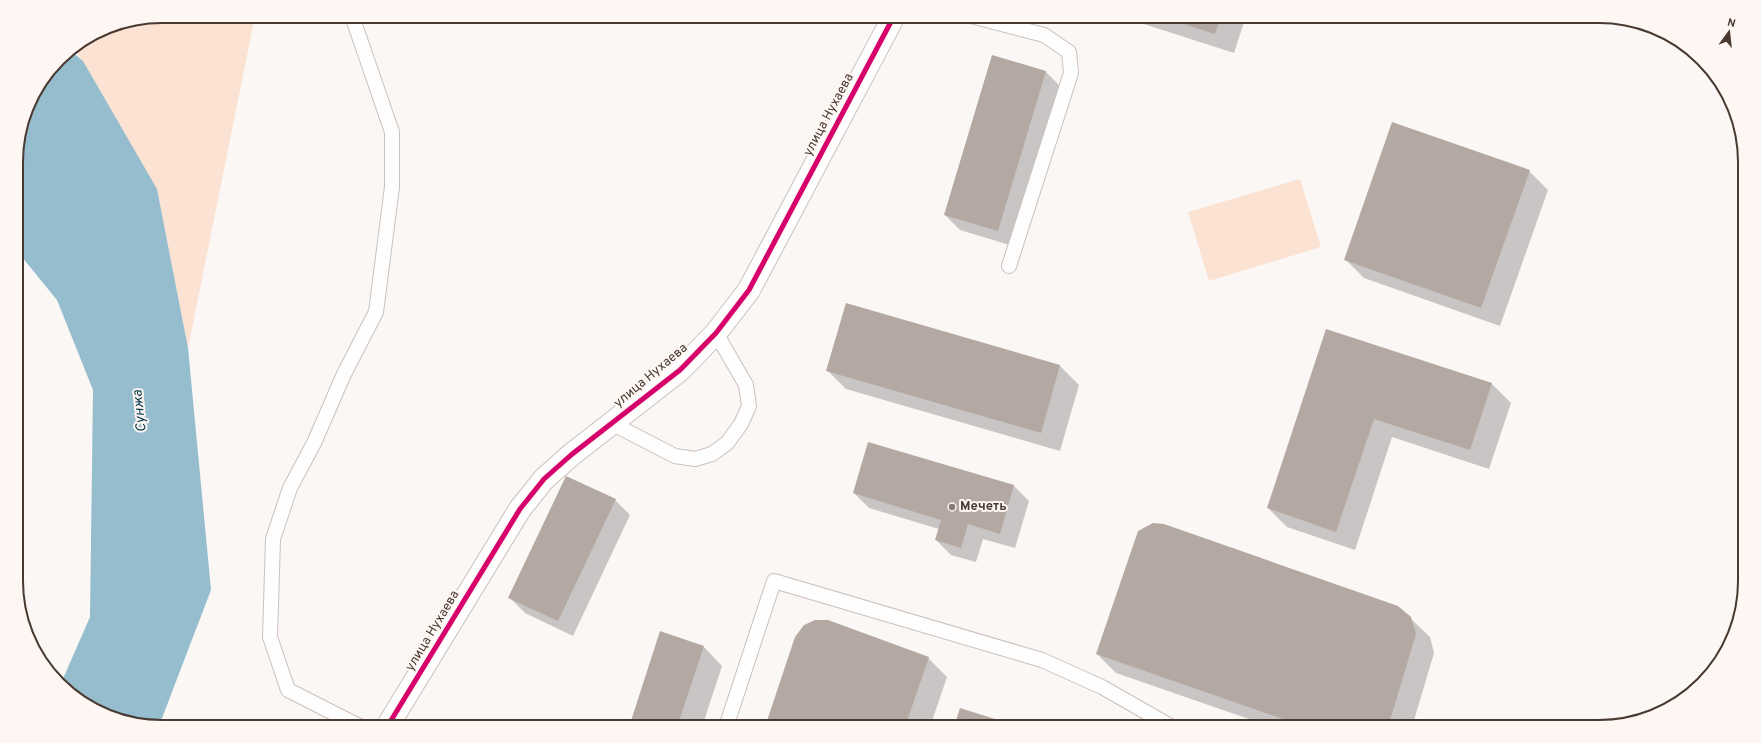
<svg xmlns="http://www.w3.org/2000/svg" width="1761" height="743" font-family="Overpass,sans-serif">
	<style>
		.green { fill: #fce2d3 }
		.water { fill: #95bdce }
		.shadow { fill: #0003 }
		.building { fill: #b3a8a2 }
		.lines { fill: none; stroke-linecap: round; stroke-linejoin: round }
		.service-casing { stroke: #cac1bc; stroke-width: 16 }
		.tertiary-casing { stroke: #cac1bc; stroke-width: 24 }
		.service { stroke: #fefefe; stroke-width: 14 }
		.tertiary { stroke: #fefefe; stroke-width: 22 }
		.cycleway-casing { stroke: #fef6f2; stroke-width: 8 }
		.cycleway { stroke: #d6006c; stroke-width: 5 }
		.poi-dot { fill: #877c76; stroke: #fef6f2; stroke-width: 1.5 }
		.labels { text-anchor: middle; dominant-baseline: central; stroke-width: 4; stroke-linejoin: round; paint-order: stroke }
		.street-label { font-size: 13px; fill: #483931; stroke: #fef6f2 }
		.poi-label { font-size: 13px; font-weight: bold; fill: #483931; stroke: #fef6f2; text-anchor: start }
		.water-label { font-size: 14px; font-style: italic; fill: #003749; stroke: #fef6f2 }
		.rim { fill: none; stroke: #483931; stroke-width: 2 }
	</style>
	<rect width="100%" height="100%" fill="#fbf7f5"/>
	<!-- green -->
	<g class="green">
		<path d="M162 16H255L188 348 157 189 74 48 107 27Z"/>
		<path d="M1300 179 1321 247 1209 281 1188 212Z"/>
	</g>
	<!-- water -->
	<path class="water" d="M70 50 83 61 157 189 188 348 211 590 159 726 107 716 62 681 90 617 93 390 57 300 17 251 16 153 31 97 66 52Z"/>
	<!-- shadow -->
	<g class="shadow">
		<path d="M1119 16H1246L1234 53Z"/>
		<path d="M1045 71 1060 86 1013 246 960 230 945 215Z"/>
		<path d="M1529 171 1548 190 1500 326 1364 278 1345 259Z"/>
		<path d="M846 304 1060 366 1079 385 1060 451 846 389 827 370Z"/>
		<path d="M1326 330 1492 384 1511 403 1489 469 1392 437 1355 550 1287 527 1268 508Z"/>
		<path d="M868 443 1014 486 1029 501 1015 548 983 539 976 562 951 555 936 540 939 529 869 508 854 493Z"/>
		<path d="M615 500 630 515 573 636 525 613 510 598Z"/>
		<path d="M1410 618 1430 637 1434 653 1412 727H1272L1116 673 1097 654Z"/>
		<path d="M704 647 722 666 702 727H630Z"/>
		<path d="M928 658 947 677 930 727H766Z"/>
	</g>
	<!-- building -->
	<g class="building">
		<path d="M1159 16H1221L1215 34Z"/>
		<path d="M992 55 1046 71 998 231 944 215Z"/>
		<path d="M1392 122 1530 170 1481 308 1344 260Z"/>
		<path d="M846 303 1060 365 1041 433 826 371Z"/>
		<path d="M1326 329 1492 383 1470 450 1374 419 1336 532 1267 508Z"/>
		<path d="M868 442 1014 485 1000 534 968 524 961 548 935 540 941 520 853 493Z"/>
		<path d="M566 476 616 499 558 621 508 598Z"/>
		<path d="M1153 523 1164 524 1398 606 1411 617 1416 634 1388 727H1306L1096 654 1138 531Z"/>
		<path d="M815 620H828L929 657 905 727H765L795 637 804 625Z"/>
		<path d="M660 631 704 646 677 727H629Z"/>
		<path d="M960 708 1017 726V727H954Z"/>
	</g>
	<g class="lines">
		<!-- service casing -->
		<g class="service-casing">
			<g id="service">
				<path d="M352 16 392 132V187L376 312 344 374 314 443 290 488 273 539 270 637 288 690 361 727"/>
				<path d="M971 16 1044 35 1069 52 1071 73 1009 266"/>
				<path d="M611 423 675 456 695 459 712 454 727 443 741 424 749 406 746 385 716 333"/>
				<path d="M726 727 774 581 1042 660 1102 687 1172 727"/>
			</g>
		</g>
		<!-- tertiary casing -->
		<g class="tertiary-casing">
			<path id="tertiary" d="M387 727 520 509 544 479 571 455 680 370 716 333 749 290 894 16"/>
		</g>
		<!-- service -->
		<use href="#service" class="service"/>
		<!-- tertiary -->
		<use href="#tertiary" class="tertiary"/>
		<!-- cycleway casing -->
		<g class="cycleway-casing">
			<path id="cycleway" d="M387 727 520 509 544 479 571 455 680 370 716 333 749 290 894 16"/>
		</g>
		<!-- cycleway -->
		<use href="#cycleway" class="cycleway"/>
	</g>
	<!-- markers -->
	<circle class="poi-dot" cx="952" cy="507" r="4"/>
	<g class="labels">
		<!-- street labels -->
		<g class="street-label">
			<text transform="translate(829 115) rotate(-62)">улица Нухаева</text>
			<text transform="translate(651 376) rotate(-40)">улица Нухаева</text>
			<text transform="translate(433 631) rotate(-59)">улица Нухаева</text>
		</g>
		<!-- poi labels -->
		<g class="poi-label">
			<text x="960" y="507">Мечеть</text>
		</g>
		<!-- water labels -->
		<g class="water-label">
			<text transform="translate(140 411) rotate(-96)">Сунжа</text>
		</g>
	</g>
	<!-- crop -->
	<path d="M0 0H1761V743H0ZM162 23H1599A139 139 0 0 1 1738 162V581A139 139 0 0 1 1599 720H162A139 139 0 0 1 23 581V162A139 139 0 0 1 162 23Z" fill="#fef6f2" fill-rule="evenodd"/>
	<path class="rim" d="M162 23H1599A139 139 0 0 1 1738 162V581A139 139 0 0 1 1599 720H162A139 139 0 0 1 23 581V162A139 139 0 0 1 162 23Z"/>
	<!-- north arrow -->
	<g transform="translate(1729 32) rotate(15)" stroke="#fef6f2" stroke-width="3" paint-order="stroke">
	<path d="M0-3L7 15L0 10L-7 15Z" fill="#483931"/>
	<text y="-6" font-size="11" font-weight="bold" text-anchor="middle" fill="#483931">N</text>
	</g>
</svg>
